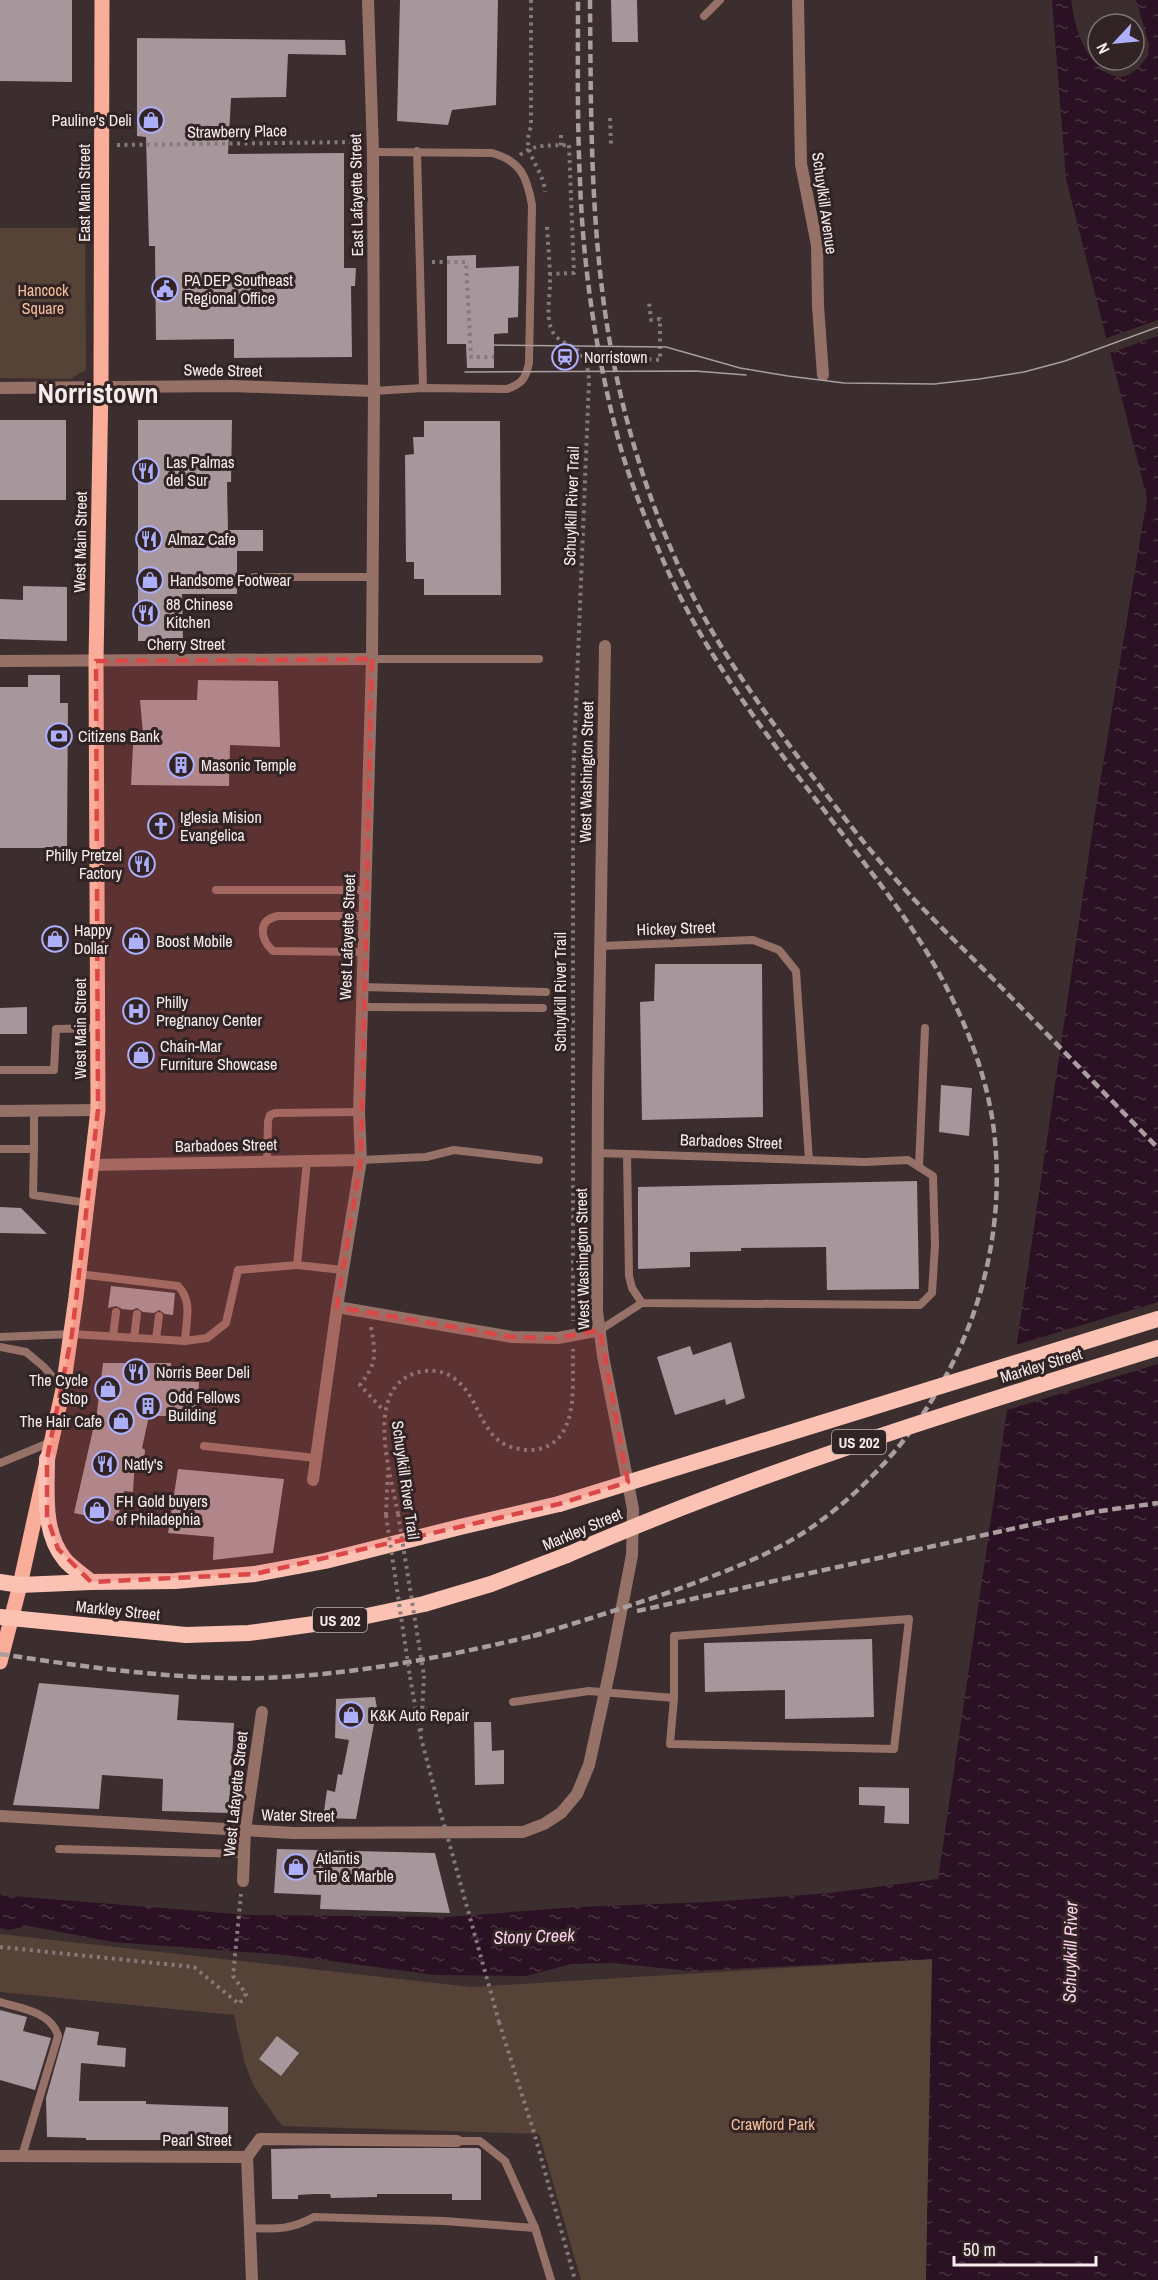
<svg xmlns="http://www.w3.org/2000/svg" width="1158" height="2280" font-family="'Archivo Narrow',sans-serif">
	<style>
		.green { fill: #564337 }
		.water { fill: url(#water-ripples) }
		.pier { fill: #3c2d2e }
		.building { fill: #a7969b }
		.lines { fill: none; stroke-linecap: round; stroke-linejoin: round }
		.path { stroke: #86797a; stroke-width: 4; stroke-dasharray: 3 4.5; stroke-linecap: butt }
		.service { stroke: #967167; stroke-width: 8 }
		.minor { stroke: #967167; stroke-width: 12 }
		.tertiary { stroke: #967167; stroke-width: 12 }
		.primary { stroke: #faae9a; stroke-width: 15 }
		.trunk { stroke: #fbc2b4; stroke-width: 16 }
		.tram { stroke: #aa9e9e; stroke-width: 1.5 }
		.rail { stroke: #aa9e9e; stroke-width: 4.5; stroke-dasharray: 9 4.5; stroke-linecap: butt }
		.path-bridge { stroke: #86797a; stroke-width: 4; stroke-dasharray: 3 4.5; stroke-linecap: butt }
		.trunk-bridge { stroke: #fbc2b4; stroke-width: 16 }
		.marked { fill: #db4646; fill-opacity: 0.2; stroke: #db4646; stroke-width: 4.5; stroke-dasharray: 12 8; stroke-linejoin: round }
		.labels { text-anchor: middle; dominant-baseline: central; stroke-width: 6; stroke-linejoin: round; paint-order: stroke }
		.shield { fill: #322424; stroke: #bcb1b1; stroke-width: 1.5 }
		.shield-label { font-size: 15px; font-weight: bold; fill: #f7eded }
		.poi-label { font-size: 16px; fill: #f7eded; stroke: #322424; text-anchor: start }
		.street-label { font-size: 16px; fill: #f7eded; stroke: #322424 }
		.park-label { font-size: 16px; fill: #f5be9a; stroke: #322424 }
		.water-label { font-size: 18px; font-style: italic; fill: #fdd0ee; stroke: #322424 }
		.town-label { font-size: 28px; font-weight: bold; fill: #f7eded; stroke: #322424 }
	</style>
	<defs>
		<pattern id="water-ripples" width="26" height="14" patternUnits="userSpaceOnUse" patternTransform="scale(1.5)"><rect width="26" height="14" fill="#2a1123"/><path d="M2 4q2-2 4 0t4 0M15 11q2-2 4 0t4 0" fill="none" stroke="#4a3443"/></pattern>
	</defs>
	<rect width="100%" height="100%" fill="#3c2d2e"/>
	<!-- green -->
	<g class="green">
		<path d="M0 228H85L86 370 70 379 0 378Z"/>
		<path d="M0 1934 471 1987 933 1959 926 2280H581L539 2134 282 2126 254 2087 245 2064 234 2015 0 1992Z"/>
	</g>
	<!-- water -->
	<path class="water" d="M1052 0H1071C1073 13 1075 25 1080 37 1086 54 1106 84 1128 75 1136 72 1143 62 1148 56L1149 44 1136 0H1158V2280H926L932 1959 690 1971 613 1963 571 1964 526 1976 435 1975 286 1955 113 1942 29 1926 8 1930 0 1928V1895L248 1915 449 1917 576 1907 710 1902 830 1893 938 1879 1095 813 1147 498 1066 179Z"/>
	<!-- pier -->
	<g class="pier">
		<path d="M1158 320V336L1107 354 1104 339Z"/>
		<path d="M1158 1302V1364L1004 1411 1013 1346Z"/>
	</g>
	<!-- building -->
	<g class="building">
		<path d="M0 0H72V82L0 81Z"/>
		<path d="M400 0H498L496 105 452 110 448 125 397 121Z"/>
		<path d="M611 0H637L638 42H612Z"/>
		<path d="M137 38 345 40 346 55 288 54 286 97 231 98 228 154 344 153V268H356L355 286H351L352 357 234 358V339L156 340 155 246H149L146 137 137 136Z"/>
		<path d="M476 255V268L519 266 518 317 508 318V333L494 334V368H467L466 344H447V256Z"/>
		<rect x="0" y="420" width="66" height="80"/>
		<path d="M138 420H232L231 482H227L228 530H263V551H237V594H182L183 641H138Z"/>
		<path d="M424 421H500L501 595H424V579H414V562H406L405 455 414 454 413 437H424Z"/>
		<path d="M23 586 67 587V641L0 639V599L23 600Z"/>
		<path d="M28 675H60V703H68L67 848H0V687H28Z"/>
		<path d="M198 680 278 681 280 747 230 745 229 786 131 785 133 745H144L140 700H197Z"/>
		<path d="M655 964H762L763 1117 642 1120 640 1002 654 1001Z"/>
		<path d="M27 1007V1034H0V1008Z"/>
		<path d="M941 1085 972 1088 969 1136 939 1132Z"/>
		<path d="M917 1181 919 1289 827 1290 826 1247 741 1248V1251L690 1252V1267L638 1269V1187Z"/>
		<path d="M0 1207 21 1208 47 1234 0 1233Z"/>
		<path d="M111 1286 175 1293 173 1315 165 1314 159 1310 154 1313 143 1312 137 1308 132 1310 122 1309 116 1306 108 1308Z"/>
		<path d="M731 1342 745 1398 726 1405 725 1399 675 1415 657 1357 690 1346 693 1355Z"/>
		<path d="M103 1363H171L170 1381 199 1382 197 1416H149L142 1448 145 1450 144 1462 135 1460 133 1492 124 1491 117 1522 74 1513 97 1412Z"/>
		<path d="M178 1469 284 1479 273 1553 213 1560 214 1537 168 1533Z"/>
		<path d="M872 1639 874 1717 785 1719V1690L705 1692 704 1643Z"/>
		<path d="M39 1683 179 1695 177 1720 234 1723 229 1813 162 1811 163 1779 102 1775 99 1809 13 1805Z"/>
		<path d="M375 1697 377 1708 356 1819 323 1818 327 1790 335 1792 338 1774 342 1775 349 1740 335 1738 336 1699Z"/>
		<path d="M474 1722H491L492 1751 504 1750V1784L475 1785Z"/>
		<path d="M859 1787 909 1788V1824L884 1823 885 1806 859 1805Z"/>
		<path d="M277 1849 435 1853 450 1913 320 1909 321 1895 274 1893Z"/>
		<path d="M0 2010 27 2017 23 2031 51 2038 35 2090 0 2080Z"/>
		<path d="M66 2027 99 2032 97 2045 126 2048 125 2067 81 2063 79 2101H146V2104L228 2107V2140H86V2138L47 2137 46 2098Z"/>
		<path d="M277 2036 299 2053 281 2076 259 2059Z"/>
		<path d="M323 2148H478L481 2150V2200H452V2194H377V2197L331 2198 330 2194H314L298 2195V2199H272L271 2149Z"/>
	</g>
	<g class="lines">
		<!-- path -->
		<g class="path">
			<path d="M531 0V127C520 154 543 166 545 192"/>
			<path d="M610 118 611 145"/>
			<path d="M561 135V146"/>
			<path d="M117 145 359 142"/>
			<path d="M520 155C535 143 551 146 570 145"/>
			<path d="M547 227C548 245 550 264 550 282 550 297 546 315 551 328 559 351 587 337 589 381L573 780V1321"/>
			<path d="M432 262H466L471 357H494"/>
			<path d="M549 274 574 273 569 145"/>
			<path d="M641 359 660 360V319L651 320 649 302"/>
			<path d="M371 1327C376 1355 377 1363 360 1385L384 1411"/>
			<path d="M398 1514C391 1475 363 1389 416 1373 428 1369 444 1370 455 1379 474 1393 478 1418 493 1435 502 1446 517 1450 531 1450 581 1447 572 1385 573 1349"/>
			<path d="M386 1515 388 1469"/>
			<path d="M410 1677 421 1738 440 1810"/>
			<path d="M421 1731 424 1676"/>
			<path d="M0 1947 194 1967 239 2004 246 1994 233 1976 241 1894"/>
			<path d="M499 2022 535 2136 575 2280"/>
		</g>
		<!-- service -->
		<g class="service">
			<path d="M704 16 720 0"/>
			<path d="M417 151 423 388"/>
			<path d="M373 152 492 153C521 161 527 177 532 205L529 363C526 378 522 384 507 389L423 388 374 391"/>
			<path d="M254 577H373"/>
			<path d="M372 659H539"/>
			<path d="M216 890H365"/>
			<path d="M601 946 753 940 779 950 796 971 809 1160"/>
			<path d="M363 952 273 951C260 939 257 920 278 916H364"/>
			<path d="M363 987 546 992"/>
			<path d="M362 1007 543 1008"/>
			<path d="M0 1070H54L56 1029 98 1028"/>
			<path d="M0 1149H34L33 1195 88 1203"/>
			<path d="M34 1149V1111"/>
			<path d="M598 1153 864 1162 908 1160 933 1176 935 1245 932 1293 920 1305 642 1303 632 1288 629 1276 627 1154"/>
			<path d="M361 1160 426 1157 454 1150 539 1160"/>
			<path d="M267 1161 268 1121 270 1115 275 1113 359 1112"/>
			<path d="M919 1167 925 1028"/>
			<path d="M297 1265 343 1270"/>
			<path d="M79 1274 178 1286C193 1301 186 1321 185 1341"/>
			<path d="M600 1330 642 1303"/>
			<path d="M113 1336 116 1312"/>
			<path d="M0 1337 72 1334 185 1341 207 1338 226 1323 238 1270 297 1265 307 1160"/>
			<path d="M134 1338 137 1314"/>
			<path d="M156 1339 159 1316"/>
			<path d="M0 1347 26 1352 44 1367 62 1388"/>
			<path d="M204 1446 316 1458"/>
			<path d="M0 1463 51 1442"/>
			<path d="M513 1702 589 1691 674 1698V1636L909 1619 894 1749 670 1744 674 1698"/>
			<path d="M59 1849 244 1854"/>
			<path d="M0 2002C20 2008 52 2012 58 2036L22 2156"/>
			<path d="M457 2141H480L505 2161 535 2228 551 2280"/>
			<path d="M250 2228C277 2229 290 2230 314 2217L444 2221 535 2228"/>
		</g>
		<!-- minor -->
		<g class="minor">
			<path d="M798 0 801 164 817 245 818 306 823 375"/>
			<path d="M0 661 372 659"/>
			<path d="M0 1111 98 1110"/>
			<path d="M337 1307 512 1337 558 1338 600 1330"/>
			<path d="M313 1480 337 1307 361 1160"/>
			<path d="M0 1816 294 1833 523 1832 544 1824 561 1813 577 1794 589 1765 610 1669 632 1555 633 1509 603 1356 597 1311 598 1090 605 646"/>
			<path d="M243 1881 245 1830 262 1712"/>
			<path d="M0 2156 247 2157"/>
			<path d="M247 2157 260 2139 457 2141"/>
			<path d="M247 2157 252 2280"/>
		</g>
		<!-- tertiary -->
		<g class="tertiary">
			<path d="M0 388 231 386 374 391"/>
			<path d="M92 1165 361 1160 359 1112 372 659 374 391 373 152 368 0"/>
		</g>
		<!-- primary -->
		<path class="primary" d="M0 1662 20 1585 63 1389 76 1297 98 1110 96 661 101 386 102 0"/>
		<!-- trunk -->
		<g class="trunk">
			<path d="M47 1459C47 1493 42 1532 65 1560 72 1568 83 1575 91 1582"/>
			<path d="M0 1582 20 1585 91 1582 175 1581 255 1574 325 1561 460 1527 559 1504"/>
			<path d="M0 1617 186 1635 249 1633 357 1618 424 1604 491 1584 567 1555"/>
		</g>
		<!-- tram -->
		<g class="tram">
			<path d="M488 345 666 347 740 368 788 376 844 383 934 384 979 379 1024 372 1065 361 1158 327"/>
			<path d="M465 372 695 371 746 375"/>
		</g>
		<!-- rail -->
		<g class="rail">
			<path d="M590 0C591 125 590 252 616 374 632 450 658 527 693 596 721 652 758 703 795 753 826 794 857 836 891 874 925 913 963 948 999 985 1052 1039 1105 1094 1158 1148"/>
			<path d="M637 1611 1034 1524 1093 1512 1158 1503"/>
			<path d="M533 1636C591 1618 648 1601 705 1579 742 1565 779 1550 812 1527 942 1436 1017 1275 992 1117 983 1064 962 1014 936 968 910 921 876 879 844 836 777 749 707 662 663 560 646 520 629 480 618 438 596 354 583 267 580 181 577 120 578 60 578 0"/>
			<path d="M0 1654C87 1667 174 1680 262 1678 356 1675 449 1656 541 1634"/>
		</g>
		<!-- path-bridge -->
		<g class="path-bridge">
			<path d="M398 1514 424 1676"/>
			<path d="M386 1515 410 1677"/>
			<path d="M440 1810 499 2022"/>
		</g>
		<!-- trunk-bridge -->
		<g class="trunk-bridge">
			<path d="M559 1504 1158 1319"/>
			<path d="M567 1555C760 1471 957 1410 1158 1348"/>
		</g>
	</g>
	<!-- marked area -->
	<path class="marked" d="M372 659 361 1160 337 1307 512 1337 558 1338 600 1330 628 1482 559 1504 255 1574 91 1582 58 1549 47 1517V1459L72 1334 98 1110 96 661Z"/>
	<!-- icons -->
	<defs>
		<g id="shop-ring" transform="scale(1.35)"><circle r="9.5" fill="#322424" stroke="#adaffb" stroke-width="1.5"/><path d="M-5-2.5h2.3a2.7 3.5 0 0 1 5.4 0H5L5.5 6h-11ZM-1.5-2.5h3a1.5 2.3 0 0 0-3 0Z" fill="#adaffb"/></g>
		<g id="civic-ring" transform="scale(1.35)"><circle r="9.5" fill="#322424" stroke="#adaffb" stroke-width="1.5"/><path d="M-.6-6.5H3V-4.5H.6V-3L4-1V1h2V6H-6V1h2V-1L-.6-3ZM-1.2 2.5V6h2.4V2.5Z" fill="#adaffb"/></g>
		<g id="station-ring" transform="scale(1.35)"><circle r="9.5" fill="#322424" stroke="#adaffb" stroke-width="1.5"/><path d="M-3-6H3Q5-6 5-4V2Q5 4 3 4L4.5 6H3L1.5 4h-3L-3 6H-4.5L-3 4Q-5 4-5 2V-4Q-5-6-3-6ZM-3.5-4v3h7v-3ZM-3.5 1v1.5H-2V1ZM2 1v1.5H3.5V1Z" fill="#adaffb"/></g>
		<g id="restaurant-ring" transform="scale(1.35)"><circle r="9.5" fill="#322424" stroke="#adaffb" stroke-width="1.5"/><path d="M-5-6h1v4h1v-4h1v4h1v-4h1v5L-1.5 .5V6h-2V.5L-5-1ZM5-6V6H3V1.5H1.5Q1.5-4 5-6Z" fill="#adaffb"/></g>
		<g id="bank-ring" transform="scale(1.35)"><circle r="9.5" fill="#322424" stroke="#adaffb" stroke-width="1.5"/><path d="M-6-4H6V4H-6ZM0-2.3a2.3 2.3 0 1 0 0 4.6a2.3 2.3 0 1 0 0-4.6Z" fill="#adaffb"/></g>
		<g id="building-ring" transform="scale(1.35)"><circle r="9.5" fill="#322424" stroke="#adaffb" stroke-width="1.5"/><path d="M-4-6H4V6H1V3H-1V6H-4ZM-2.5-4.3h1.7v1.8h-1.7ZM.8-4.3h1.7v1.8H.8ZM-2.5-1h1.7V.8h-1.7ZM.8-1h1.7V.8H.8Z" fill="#adaffb"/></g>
		<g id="church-ring" transform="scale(1.35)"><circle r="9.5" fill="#322424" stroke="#adaffb" stroke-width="1.5"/><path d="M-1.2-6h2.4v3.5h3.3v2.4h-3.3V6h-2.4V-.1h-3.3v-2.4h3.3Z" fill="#adaffb"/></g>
		<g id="hospital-ring" transform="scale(1.35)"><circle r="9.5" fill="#322424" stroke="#adaffb" stroke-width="1.5"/><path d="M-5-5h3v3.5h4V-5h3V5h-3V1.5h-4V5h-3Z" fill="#adaffb"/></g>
	</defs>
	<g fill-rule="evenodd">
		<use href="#shop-ring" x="151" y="120"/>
		<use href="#civic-ring" x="165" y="289"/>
		<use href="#station-ring" x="565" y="357"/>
		<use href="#restaurant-ring" x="146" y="471"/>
		<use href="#restaurant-ring" x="149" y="539"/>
		<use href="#shop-ring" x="150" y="580"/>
		<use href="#restaurant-ring" x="146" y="613"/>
		<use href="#bank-ring" x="59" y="736"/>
		<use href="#building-ring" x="181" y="765"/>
		<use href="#church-ring" x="161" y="826"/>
		<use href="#restaurant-ring" x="142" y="864"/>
		<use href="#shop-ring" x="55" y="939"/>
		<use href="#shop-ring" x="136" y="941"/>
		<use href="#hospital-ring" x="136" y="1011"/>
		<use href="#shop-ring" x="141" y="1055"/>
		<use href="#restaurant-ring" x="136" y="1372"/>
		<use href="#shop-ring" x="108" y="1389"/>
		<use href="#building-ring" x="148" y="1406"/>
		<use href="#shop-ring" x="121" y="1421"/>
		<use href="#restaurant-ring" x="105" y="1464"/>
		<use href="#shop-ring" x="97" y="1510"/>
		<use href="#shop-ring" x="351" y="1715"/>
		<use href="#shop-ring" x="296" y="1867"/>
	</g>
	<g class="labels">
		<!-- shield labels -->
		<g class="shield">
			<rect x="832" y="1430" width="54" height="24" rx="4.5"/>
			<rect x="313" y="1608" width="54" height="24" rx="4.5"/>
		</g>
		<g class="shield-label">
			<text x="859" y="1442">US 202</text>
			<text x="340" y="1620">US 202</text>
		</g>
		<!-- poi labels -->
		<g class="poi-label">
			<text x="132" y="120" text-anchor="end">Pauline's Deli</text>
			<text x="184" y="280">PA DEP Southeast<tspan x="184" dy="18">Regional Office</tspan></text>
			<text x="584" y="357">Norristown</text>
			<text x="166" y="462">Las Palmas<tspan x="166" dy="18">del Sur</tspan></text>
			<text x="168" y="539">Almaz Cafe</text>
			<text x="170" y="580">Handsome Footwear</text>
			<text x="166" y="604">88 Chinese<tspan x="166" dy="18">Kitchen</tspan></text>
			<text x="78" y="736">Citizens Bank</text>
			<text x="201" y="765">Masonic Temple</text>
			<text x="180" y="817">Iglesia Mision<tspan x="180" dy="18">Evangelica</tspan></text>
			<text x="122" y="855" text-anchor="end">Philly Pretzel<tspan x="122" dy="18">Factory</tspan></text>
			<text x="74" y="930">Happy<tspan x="74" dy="18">Dollar</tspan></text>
			<text x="156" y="941">Boost Mobile</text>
			<text x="156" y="1002">Philly<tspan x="156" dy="18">Pregnancy Center</tspan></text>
			<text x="160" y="1046">Chain-Mar<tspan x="160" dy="18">Furniture Showcase</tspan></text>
			<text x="156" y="1372">Norris Beer Deli</text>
			<text x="88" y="1380" text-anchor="end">The Cycle<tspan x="88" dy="18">Stop</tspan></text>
			<text x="168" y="1397">Odd Fellows<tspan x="168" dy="18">Building</tspan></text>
			<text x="102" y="1421" text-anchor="end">The Hair Cafe</text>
			<text x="124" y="1464">Natly's</text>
			<text x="116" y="1501">FH Gold buyers<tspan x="116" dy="18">of Philadephia</tspan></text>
			<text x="370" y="1715">K&amp;K Auto Repair</text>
			<text x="316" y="1858">Atlantis<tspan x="316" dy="18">Tile &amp; Marble</tspan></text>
		</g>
		<!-- street labels -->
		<g class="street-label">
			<text transform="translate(237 131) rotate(-1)">Strawberry Place</text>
			<text transform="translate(84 193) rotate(-90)">East Main Street</text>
			<text transform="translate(356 195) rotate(-91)">East Lafayette Street</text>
			<text transform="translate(825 203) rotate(82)">Schuylkill Avenue</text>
			<text transform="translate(223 370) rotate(1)">Swede Street</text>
			<text transform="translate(571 506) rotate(-88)">Schuylkill River Trail</text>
			<text transform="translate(80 542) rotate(-89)">West Main Street</text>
			<text x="186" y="644">Cherry Street</text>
			<text transform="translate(586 772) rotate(-89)">West Washington Street</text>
			<text transform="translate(676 928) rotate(-2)">Hickey Street</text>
			<text transform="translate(347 937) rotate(-88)">West Lafayette Street</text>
			<text transform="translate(560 992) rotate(-90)">Schuylkill River Trail</text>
			<text transform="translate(80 1029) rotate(-90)">West Main Street</text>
			<text transform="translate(731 1141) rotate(2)">Barbadoes Street</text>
			<text transform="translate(226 1145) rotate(-1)">Barbadoes Street</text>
			<text transform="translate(582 1259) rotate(-91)">West Washington Street</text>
			<text transform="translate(1041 1365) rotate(-17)">Markley Street</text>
			<text transform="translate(406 1480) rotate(82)">Schuylkill River Trail</text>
			<text transform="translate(582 1529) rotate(-23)">Markley Street</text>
			<text transform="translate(118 1610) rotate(6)">Markley Street</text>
			<text transform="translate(235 1794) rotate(-84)">West Lafayette Street</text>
			<text transform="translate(298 1815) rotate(1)">Water Street</text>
			<text x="197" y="2140">Pearl Street</text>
		</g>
		<!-- park labels -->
		<g class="park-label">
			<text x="43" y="290">Hancock<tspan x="43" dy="18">Square</tspan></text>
			<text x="773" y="2124">Crawford Park</text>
		</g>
		<!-- water labels -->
		<g class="water-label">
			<text transform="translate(534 1936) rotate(-2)">Stony Creek</text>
			<text transform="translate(1070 1952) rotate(-89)">Schuylkill River</text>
		</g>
		<!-- town labels -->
		<g class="town-label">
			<text x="98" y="393">Norristown</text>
		</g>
	</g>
	<!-- north arrow -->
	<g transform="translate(1116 42) rotate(244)"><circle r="28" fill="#322424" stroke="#817474" stroke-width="1.5"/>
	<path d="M0-4.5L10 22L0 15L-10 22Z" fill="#adaffb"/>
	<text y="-9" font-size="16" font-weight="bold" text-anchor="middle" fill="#f7eded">N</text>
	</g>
	<!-- scale -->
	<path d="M954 2256v9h142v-9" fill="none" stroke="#f7eded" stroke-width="3"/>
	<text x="963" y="2256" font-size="18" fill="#f7eded" stroke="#322424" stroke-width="4.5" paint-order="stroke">50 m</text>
</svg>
